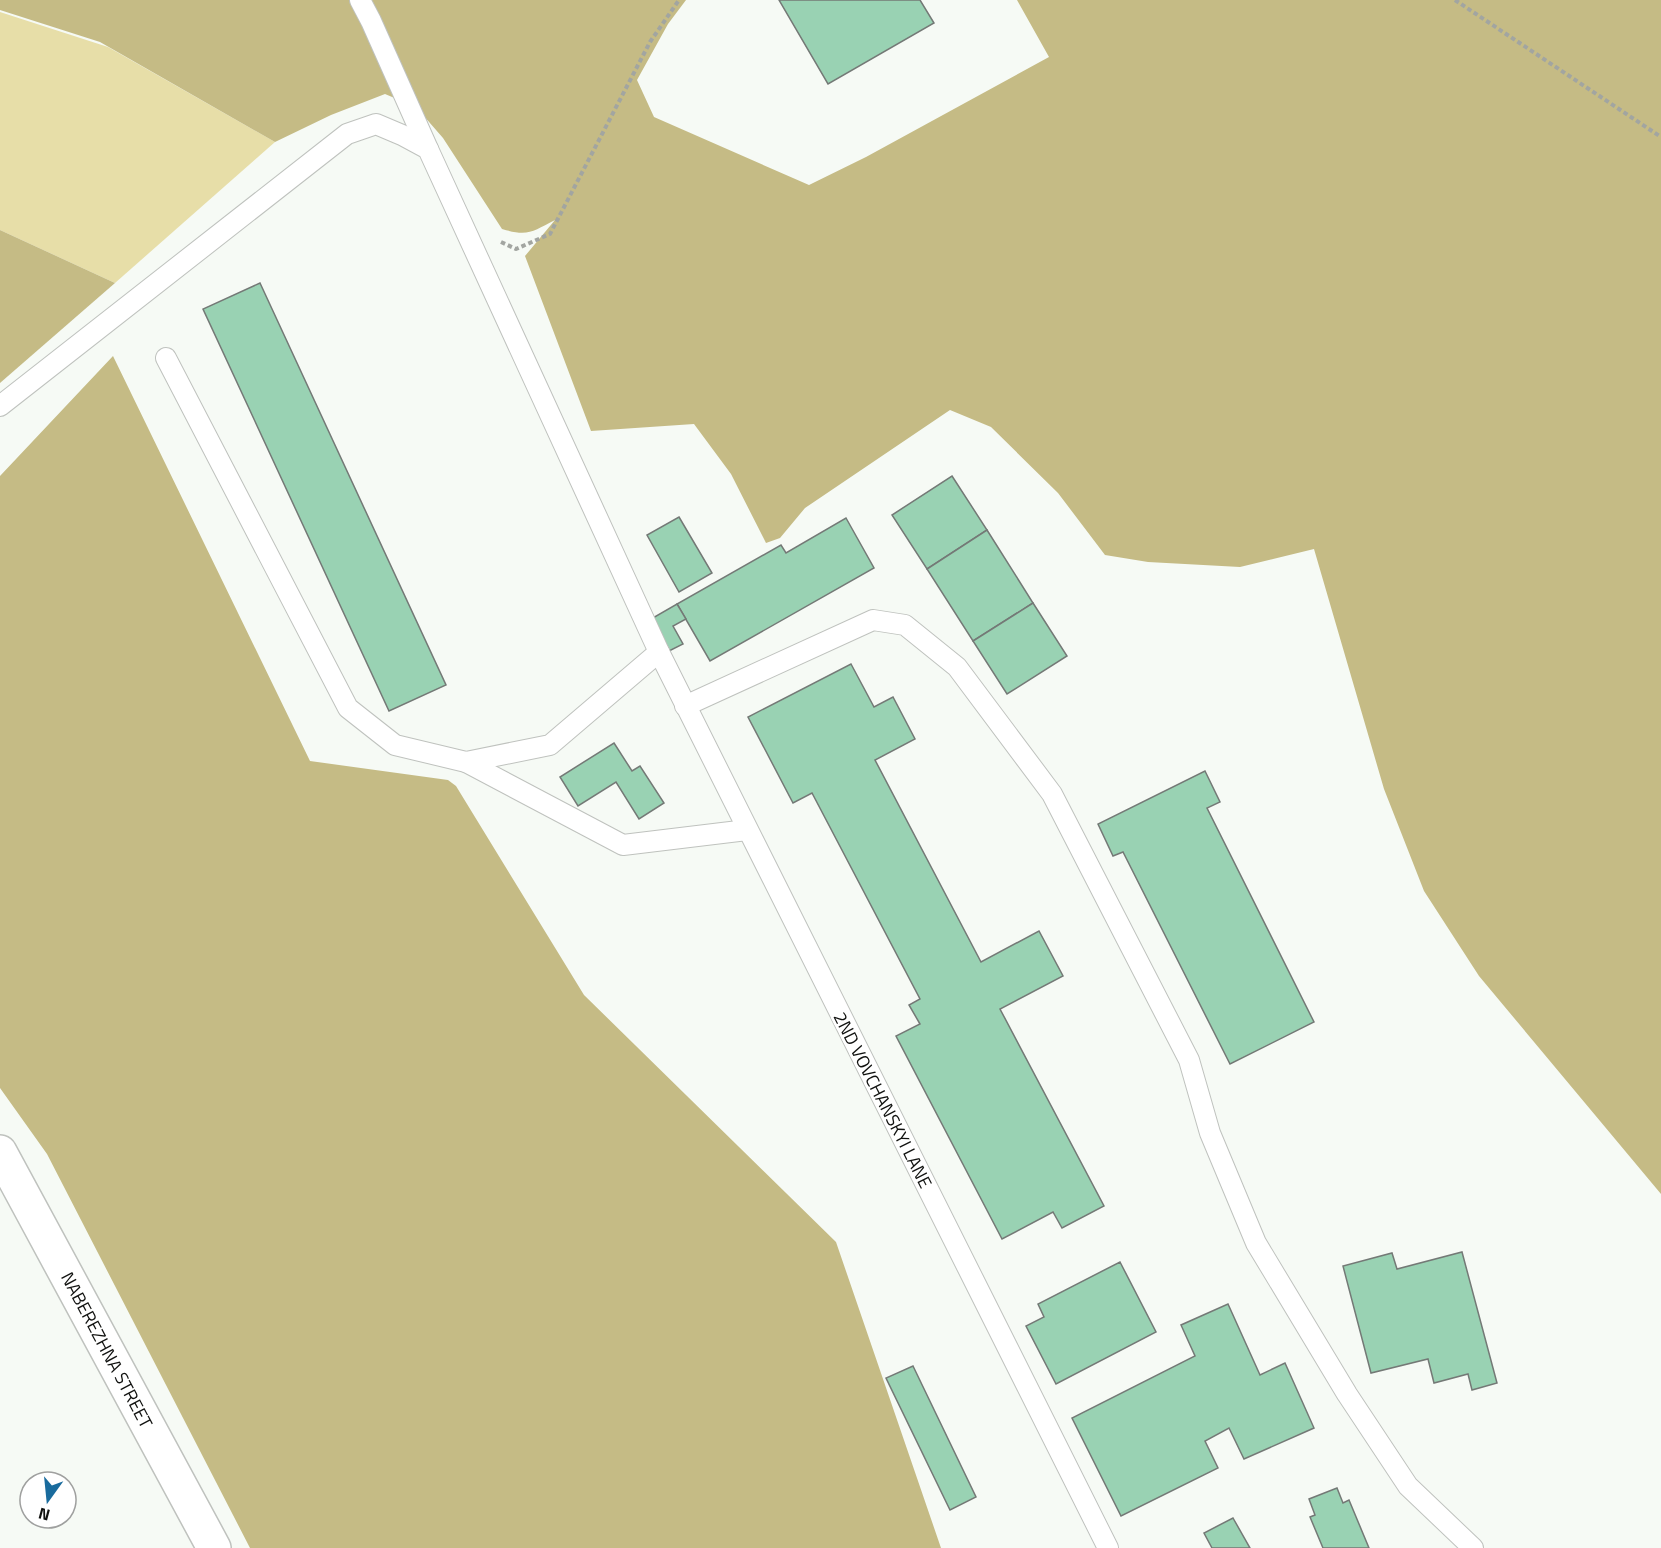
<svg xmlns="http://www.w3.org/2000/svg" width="1661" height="1548" font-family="'Titillium Web',sans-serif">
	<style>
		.green { fill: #e7dea8 }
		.forest { fill: #c5bb85 }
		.building { fill: #99d2b3; stroke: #747976; stroke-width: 1.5 }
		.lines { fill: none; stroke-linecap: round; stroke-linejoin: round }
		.lane-casing { stroke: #bfc2be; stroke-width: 22 }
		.secondary-casing { stroke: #bfc2be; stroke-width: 36 }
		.path { stroke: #a2a5a1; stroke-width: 4; stroke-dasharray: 4.5 3; stroke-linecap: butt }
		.lane { stroke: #fff; stroke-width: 20 }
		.secondary { stroke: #fff; stroke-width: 33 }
		.labels { text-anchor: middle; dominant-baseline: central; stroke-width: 5; stroke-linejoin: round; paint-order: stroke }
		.street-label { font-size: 18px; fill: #10110f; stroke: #fff }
	</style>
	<rect width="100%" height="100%" fill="#f6faf5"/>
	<!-- green -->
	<path class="green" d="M0 12 108 47 275 142 115 283 0 230Z"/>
	<!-- forest -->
	<g class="forest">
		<path d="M0 0H686L668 24 637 80 654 117 809 185 866 157 1049 57 1017 0H1661V1194L1479 976 1424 891 1384 789 1314 549 1240 567 1148 562 1105 555 1058 493 991 427 950 410 805 508 780 538 766 543 731 474 694 424 591 431 525 256 555 220C533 231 529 237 502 229L443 138 416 107 385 94 331 115 275 142 100 42 0 10Z"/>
		<path d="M0 230 115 283 0 383Z"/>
		<path d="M113 356 310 761 448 780 456 786 584 995 836 1242 941 1548H250L47 1154 0 1088V476Z"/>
	</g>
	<!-- building -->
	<g class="building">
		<path d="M779 0H920L934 23 828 84Z"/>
		<path d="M260 283 446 685 389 711 203 309Z"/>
		<path d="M952 476 987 530 927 569 892 515Z"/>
		<path d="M679 517 712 573 679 592 647 535Z"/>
		<path d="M846 518 874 568 710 661 677 604 781 545 786 553Z"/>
		<path d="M987 530 1033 603 973 641 927 569Z"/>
		<path d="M1033 603 1067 656 1007 694 973 641Z"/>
		<path d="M677 604 686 619 673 626 683 644 669 651 651 619Z"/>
		<path d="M851 664 874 707 893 697 915 739 875 760 981 962 1039 931 1063 976 1000 1009 1104 1206 1062 1228 1053 1212 1002 1239 896 1036 920 1024 909 1005 920 999 812 793 793 803 748 717Z"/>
		<path d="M614 743 632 771 640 766 664 803 639 819 616 782 578 806 560 777Z"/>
		<path d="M1205 771 1220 802 1207 808 1314 1022 1230 1064 1123 852 1113 856 1098 824Z"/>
		<path d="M1462 1252 1497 1383 1472 1390 1468 1374 1434 1383 1428 1359 1371 1373 1343 1266 1392 1253 1397 1269Z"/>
		<path d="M1120 1262 1156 1332 1056 1384 1026 1326 1044 1317 1038 1304Z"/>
		<path d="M1228 1304 1260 1375 1285 1363 1314 1428 1244 1459 1229 1428 1205 1441 1218 1468 1121 1516 1072 1418 1195 1356 1181 1325Z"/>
		<path d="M913 1366 976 1497 950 1510 886 1378Z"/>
		<path d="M1337 1488 1343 1503 1349 1500 1369 1548H1323L1310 1517 1315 1515 1309 1499Z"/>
		<path d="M1233 1518 1250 1548H1212L1204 1533Z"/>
	</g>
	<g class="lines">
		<!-- lane casing -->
		<g class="lane-casing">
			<g id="lane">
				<path d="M360 0 371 21 428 149"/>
				<path d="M166 358 348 708 395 745 466 762 550 745 659 652"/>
				<path d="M0 406 347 134 376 124 402 135 428 149 659 652 1108 1548"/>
				<path d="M685 706 873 620 905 625 957 667 1052 794 1189 1060 1210 1133 1256 1243 1347 1394 1408 1486 1473 1548"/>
				<path d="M466 762 623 845 747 830"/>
			</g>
		</g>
		<!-- secondary casing -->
		<g class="secondary-casing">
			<path id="secondary" d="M0 1152 214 1548"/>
		</g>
		<!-- path -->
		<g class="path">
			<path d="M1455 0 1661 137"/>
			<path d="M501 242 516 249 550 234 650 42 679 0"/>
		</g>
		<!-- lane -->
		<use href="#lane" class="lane"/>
		<!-- secondary -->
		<use href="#secondary" class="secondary"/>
	</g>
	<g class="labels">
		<!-- street labels -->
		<g class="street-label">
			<text transform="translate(883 1100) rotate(63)">2ND VOVCHANSKYI LANE</text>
			<text transform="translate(107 1350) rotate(62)">NABEREZHNA STREET</text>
		</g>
	</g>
	<!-- north arrow -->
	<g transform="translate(48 1500) rotate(195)"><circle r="28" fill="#ffffff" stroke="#9fa09f" stroke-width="1.5"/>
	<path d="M0-4.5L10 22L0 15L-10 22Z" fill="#196b9d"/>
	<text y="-9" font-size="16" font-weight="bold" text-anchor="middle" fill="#10110f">N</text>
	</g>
</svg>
